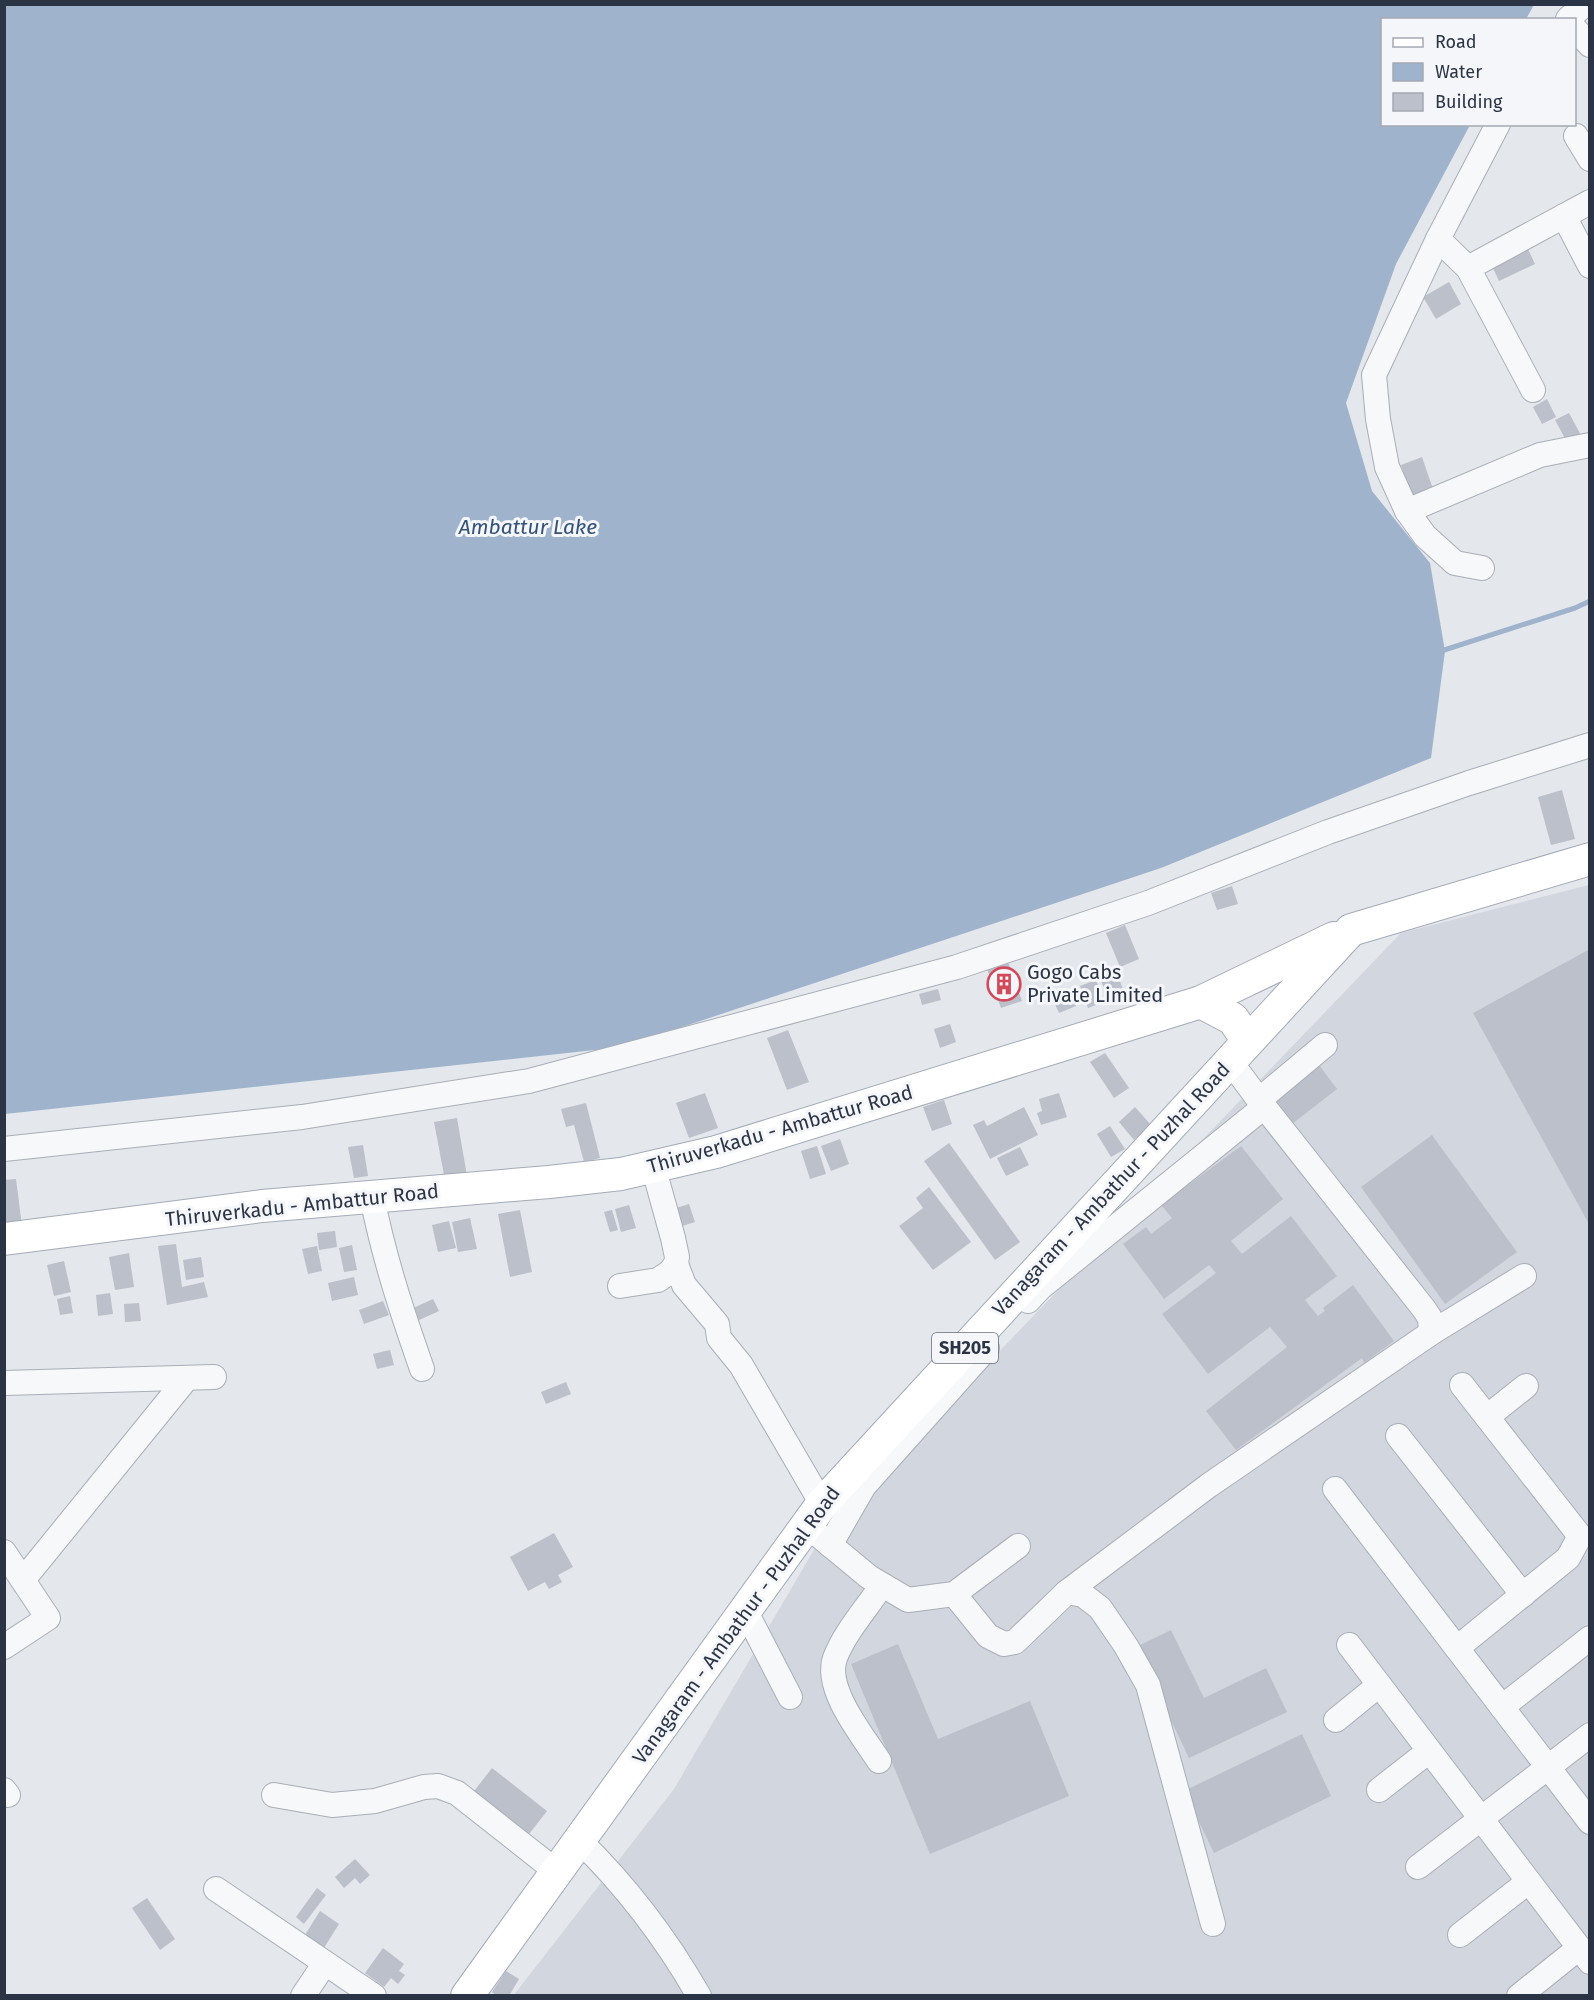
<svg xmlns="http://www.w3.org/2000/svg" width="1594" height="2000" font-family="'Fira Sans',sans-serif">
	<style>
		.built { fill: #d2d6de }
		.water { fill: #9fb4cc }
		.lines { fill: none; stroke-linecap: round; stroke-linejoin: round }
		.stream { stroke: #9fb4cc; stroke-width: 5 }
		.building { fill: #bbc0ca }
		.minor-casing { stroke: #a9aeb7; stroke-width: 26 }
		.major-casing { stroke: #a3abb8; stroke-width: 34 }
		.minor { stroke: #f7f8fa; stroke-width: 24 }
		.major { stroke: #fff; stroke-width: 32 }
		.labels { text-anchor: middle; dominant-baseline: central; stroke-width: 6; stroke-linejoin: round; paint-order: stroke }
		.shield { fill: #f4f6f9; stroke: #676e7b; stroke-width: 1.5 }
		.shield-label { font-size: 18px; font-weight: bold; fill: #2b3445 }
		.poi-label { font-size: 20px; fill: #2b3445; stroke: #f4f6f9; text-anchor: start }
		.street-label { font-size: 20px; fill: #2b3445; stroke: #f4f6f9 }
		.water-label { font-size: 21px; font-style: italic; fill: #34527a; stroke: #f4f6f9 }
	</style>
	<rect width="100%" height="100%" fill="#e4e7ec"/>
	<!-- built -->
	<path class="built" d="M1589 885V1995L513 1996 674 1789 822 1536 1401 933Z"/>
	<!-- water -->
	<path class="water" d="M4 5H1534L1526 19 1382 20V124L1470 125 1396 264 1346 403 1372 491 1430 563 1445 651 1431 758 1161 868 622 1047 5 1114Z"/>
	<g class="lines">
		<!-- stream -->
		<path class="stream" d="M1438 652 1575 608 1590 601"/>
	</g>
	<!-- building -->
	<g class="building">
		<path d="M1528 249 1535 264 1499 281 1492 266Z"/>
		<path d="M1449 282 1461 304 1436 319 1423 297Z"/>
		<path d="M1547 399 1556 417 1542 424 1533 407Z"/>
		<path d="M1569 413 1582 437 1568 444 1555 420Z"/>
		<path d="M1422 457 1434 492 1413 500 1401 465Z"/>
		<path d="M1562 790 1575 839 1551 845 1538 797Z"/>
		<path d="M1232 886 1238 904 1217 910 1211 893Z"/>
		<path d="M1125 925 1139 959 1120 967 1106 933Z"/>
		<path d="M1590 949V1226L1473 1013Z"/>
		<path d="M1007 959 1022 1001 1001 1008 986 966Z"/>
		<path d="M1117 972 1125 996 1109 1001 1100 978Z"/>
		<path d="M1096 980 1104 1002 1088 1008 1080 986Z"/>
		<path d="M938 989 941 1000 922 1005 919 994Z"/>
		<path d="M1070 992 1076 1006 1059 1013 1053 1000Z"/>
		<path d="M950 1024 956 1042 940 1048 934 1029Z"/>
		<path d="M788 1030 809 1082 787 1090 767 1038Z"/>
		<path d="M1105 1053 1129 1088 1114 1098 1090 1062Z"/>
		<path d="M1319 1065 1337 1089 1287 1128 1269 1104Z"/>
		<path d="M705 1093 718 1128 689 1138 676 1103Z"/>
		<path d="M1059 1093 1067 1117 1041 1125 1037 1113 1042 1111 1039 1099Z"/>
		<path d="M944 1100 952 1124 932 1131 923 1107Z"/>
		<path d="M586 1103 600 1158 584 1162 574 1125 566 1127 561 1109Z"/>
		<path d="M1024 1107 1038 1135 990 1159 973 1125 984 1120 987 1126Z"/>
		<path d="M1135 1107 1151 1125 1134 1140 1119 1122Z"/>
		<path d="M457 1118 467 1176 445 1180 434 1122Z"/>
		<path d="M1110 1126 1125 1149 1111 1157 1097 1134Z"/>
		<path d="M1432 1135 1517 1252 1445 1304 1361 1187Z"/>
		<path d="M840 1139 849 1164 831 1171 821 1146Z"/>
		<path d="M949 1143 1020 1242 995 1260 924 1161Z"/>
		<path d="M363 1145 368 1176 354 1178 348 1147Z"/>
		<path d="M817 1146 826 1174 810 1179 801 1151Z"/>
		<path d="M1241 1146 1283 1199 1231 1241 1242 1254 1291 1216 1337 1276 1305 1300 1318 1316 1325 1311 1323 1308 1353 1285 1394 1341 1364 1363 1362 1358 1236 1450 1206 1411 1287 1347 1270 1327 1208 1374 1162 1314 1216 1273 1209 1265 1164 1299 1123 1244 1146 1227 1151 1234 1172 1218 1161 1205Z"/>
		<path d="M1020 1147 1029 1165 1006 1176 997 1158Z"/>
		<path d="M16 1179 22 1226 4 1228V1180Z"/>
		<path d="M929 1187 971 1242 933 1270 899 1226 923 1208 916 1198Z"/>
		<path d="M689 1204 695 1222 679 1227 673 1209Z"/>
		<path d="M629 1205 636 1228 621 1232 615 1209Z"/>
		<path d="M520 1210 532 1272 510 1277 498 1214Z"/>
		<path d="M612 1210 618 1230 610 1232 604 1212Z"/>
		<path d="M470 1218 477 1249 458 1252 452 1222Z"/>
		<path d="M449 1221 456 1248 438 1252 432 1225Z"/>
		<path d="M335 1231 337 1247 319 1250 317 1233Z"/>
		<path d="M176 1244 182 1287 204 1282 208 1297 167 1305 158 1246Z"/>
		<path d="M352 1245 357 1270 344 1272 339 1248Z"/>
		<path d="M317 1246 322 1271 308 1274 302 1249Z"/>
		<path d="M129 1253 134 1287 115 1290 109 1257Z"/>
		<path d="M201 1257 204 1277 186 1280 183 1260Z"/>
		<path d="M64 1261 71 1292 54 1296 47 1265Z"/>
		<path d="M354 1277 358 1295 332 1301 328 1283Z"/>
		<path d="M110 1293 113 1314 98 1316 96 1295Z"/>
		<path d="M70 1296 73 1313 60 1315 57 1299Z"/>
		<path d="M433 1299 439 1311 417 1321 411 1309Z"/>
		<path d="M383 1301 389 1315 364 1324 359 1310Z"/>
		<path d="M139 1303 141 1321 125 1322 124 1304Z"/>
		<path d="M390 1350 394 1365 377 1369 373 1354Z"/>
		<path d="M566 1382 571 1394 546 1404 541 1392Z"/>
		<path d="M554 1533 573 1567 558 1575 562 1582 549 1589 545 1582 528 1591 510 1557Z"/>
		<path d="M1171 1630 1204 1698 1266 1668 1287 1712 1189 1758 1136 1647Z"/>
		<path d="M898 1644 938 1739 1030 1701 1069 1796 930 1854 851 1664Z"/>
		<path d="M1302 1734 1331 1796 1214 1853 1184 1791Z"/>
		<path d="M492 1768 547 1811 526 1838 471 1795Z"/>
		<path d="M355 1859 370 1875 360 1884 355 1878 344 1888 335 1877Z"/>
		<path d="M317 1888 326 1895 304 1924 296 1917Z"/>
		<path d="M147 1898 175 1939 160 1950 132 1908Z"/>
		<path d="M320 1911 339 1924 322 1951 303 1938Z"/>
		<path d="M383 1948 404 1964 399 1971 405 1975 398 1984 391 1978 384 1987 365 1973Z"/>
		<path d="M506 1971 519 1979 509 1996H497L492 1992Z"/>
	</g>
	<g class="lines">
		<!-- minor casing -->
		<g class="minor-casing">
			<g id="minor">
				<path d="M1568 19 1585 4"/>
				<path d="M1574 28 1590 45"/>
				<path d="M1576 136 1590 159"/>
				<path d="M1564 216 1590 266"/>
				<path d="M1438 239 1468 268 1533 390"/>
				<path d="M1468 268 1590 202"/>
				<path d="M1407 511 1540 455 1590 445"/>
				<path d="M1482 568 1455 563 1425 536 1407 511 1387 467 1378 419 1374 375 1438 239 1498 124"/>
				<path d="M1325 1045 1259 1100 1424 1309 1430 1318 1431 1333 1524 1276"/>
				<path d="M1230 1061 1259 1100"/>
				<path d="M4 1149 302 1117 529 1081 957 967 1148 903 1328 832 1469 783 1590 745"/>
				<path d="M372 1197C384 1258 402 1312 422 1369"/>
				<path d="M676 1264 684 1285 717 1324 719 1338 741 1365 822 1504"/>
				<path d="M620 1286 658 1280 670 1272 676 1264 677 1257 673 1238 653 1166"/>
				<path d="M1028 1301 1040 1288 1264 1107"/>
				<path d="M4 1383 214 1377"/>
				<path d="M1487 1417 1526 1386"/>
				<path d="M1398 1436 1523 1595"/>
				<path d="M1335 1489 1590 1822"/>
				<path d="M817 1534 869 1577 908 1600 954 1594 1018 1546"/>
				<path d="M830 1545 864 1486 987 1348"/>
				<path d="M4 1552 48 1618 4 1647"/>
				<path d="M23 1580 187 1378"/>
				<path d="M1067 1592 1208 1486 1431 1333"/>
				<path d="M954 1594 988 1636 1004 1644 1015 1642 1067 1592 1083 1595 1100 1608 1126 1646 1148 1685 1213 1924"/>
				<path d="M745 1610 790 1697"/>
				<path d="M1349 1645 1590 1962"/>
				<path d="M1457 1648 1568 1558 1580 1536 1462 1385"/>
				<path d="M1502 1707 1590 1638"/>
				<path d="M1336 1720 1379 1685"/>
				<path d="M879 1761C863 1736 824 1689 835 1658 845 1632 867 1608 882 1585"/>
				<path d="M4 1790 8 1795"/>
				<path d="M1379 1790 1429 1751"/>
				<path d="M274 1795 332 1805 375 1801 424 1787 438 1786 457 1793 556 1871"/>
				<path d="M579 1840C626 1886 666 1938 699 1996"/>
				<path d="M1418 1867 1590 1735"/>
				<path d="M216 1889 374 1996"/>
				<path d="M1460 1935 1528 1882"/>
				<path d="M303 1996 325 1963"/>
				<path d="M1519 1996 1579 1948"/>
			</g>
		</g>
		<!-- major casing -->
		<g class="major-casing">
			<g id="major">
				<path d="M1201 1002 1233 1019 1248 1041"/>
				<path d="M4 1239 262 1206 549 1182 621 1174 716 1152 1201 1002 1334 938"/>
				<path d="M467 1996 822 1504 1351 930 1590 859"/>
			</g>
		</g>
		<!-- minor -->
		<use href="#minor" class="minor"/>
		<!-- major -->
		<use href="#major" class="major"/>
	</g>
	<!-- icons -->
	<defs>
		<g id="building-ring" transform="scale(1.725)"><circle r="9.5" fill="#f4f6f9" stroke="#d1495b" stroke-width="1.5"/><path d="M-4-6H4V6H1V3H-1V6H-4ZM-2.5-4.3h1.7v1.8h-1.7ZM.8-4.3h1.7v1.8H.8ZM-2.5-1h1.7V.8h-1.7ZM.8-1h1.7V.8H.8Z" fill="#d1495b"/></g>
	</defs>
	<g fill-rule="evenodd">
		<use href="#building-ring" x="1004" y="984"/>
	</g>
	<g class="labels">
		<!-- shield labels -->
		<rect class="shield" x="932" y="1333" width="66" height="30" rx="4.5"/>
		<g class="shield-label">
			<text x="965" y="1348">SH205</text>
		</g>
		<!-- poi labels -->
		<g class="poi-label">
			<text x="1027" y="972">Gogo Cabs<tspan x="1027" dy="23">Private Limited</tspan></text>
		</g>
		<!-- street labels -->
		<g class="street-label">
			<text transform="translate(780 1129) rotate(-16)">Thiruverkadu - Ambattur Road</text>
			<text transform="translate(1111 1189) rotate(-47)">Vanagaram - Ambathur - Puzhal Road</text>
			<text transform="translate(302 1205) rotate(-6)">Thiruverkadu - Ambattur Road</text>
			<text transform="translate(736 1625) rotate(-54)">Vanagaram - Ambathur - Puzhal Road</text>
		</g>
		<!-- water labels -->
		<g class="water-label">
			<text x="528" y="527">Ambattur Lake</text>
		</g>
	</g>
	<!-- border -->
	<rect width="1594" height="2000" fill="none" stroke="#2b3445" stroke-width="12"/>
	<!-- legend -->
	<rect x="1381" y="18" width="195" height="108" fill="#f4f6f9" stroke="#a4a8b1" stroke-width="1.5"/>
	<rect x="1393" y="38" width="30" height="9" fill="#ffffff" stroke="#a4a8b1" stroke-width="1.5"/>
	<text x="1435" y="48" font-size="18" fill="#2b3445">Road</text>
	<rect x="1393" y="63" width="30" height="18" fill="#9fb4cc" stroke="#a4a8b1" stroke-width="1.5"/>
	<text x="1435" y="78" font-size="18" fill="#2b3445">Water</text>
	<rect x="1393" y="93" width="30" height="18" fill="#bbc0ca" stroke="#a4a8b1" stroke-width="1.5"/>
	<text x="1435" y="108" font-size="18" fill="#2b3445">Building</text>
</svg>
